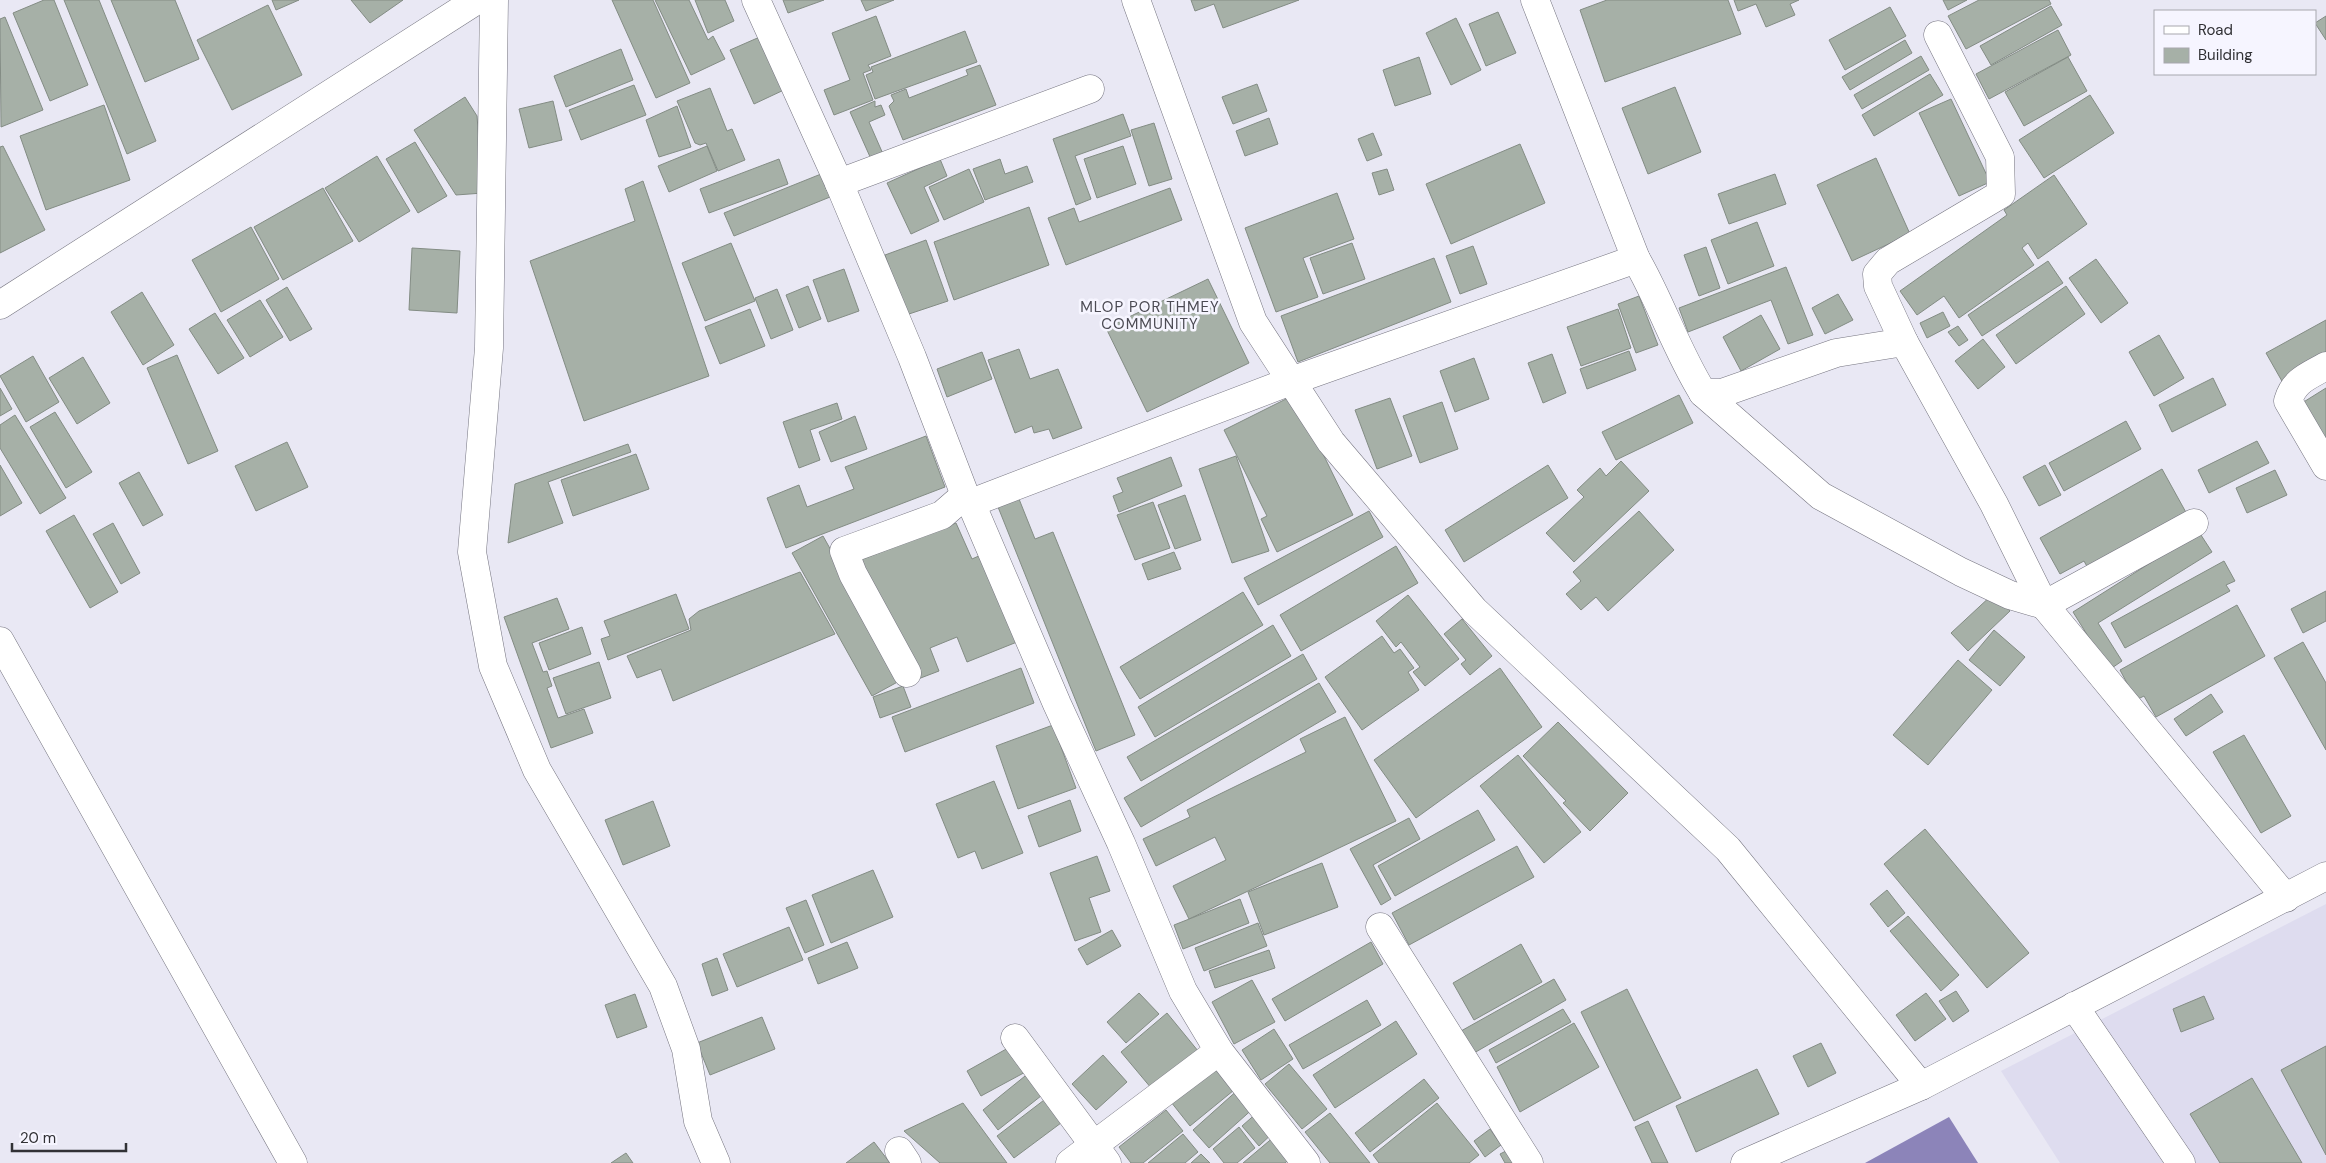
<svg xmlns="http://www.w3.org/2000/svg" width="2326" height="1163" font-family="'DM Sans',sans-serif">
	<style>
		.built { fill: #dedcef }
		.water { fill: #8c84b9 }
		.building { fill: #a6b0a7; stroke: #838c84 }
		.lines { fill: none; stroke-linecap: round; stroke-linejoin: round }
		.minor-casing { stroke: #767580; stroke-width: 29 }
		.minor { stroke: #fff; stroke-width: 28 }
		.labels { text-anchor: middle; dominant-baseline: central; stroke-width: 5; stroke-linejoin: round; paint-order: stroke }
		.neighbourhood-label { font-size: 15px; letter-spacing: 1px; fill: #4c4b54; stroke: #f6f5ff }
	</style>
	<rect width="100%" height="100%" fill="#e9e8f4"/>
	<!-- built -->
	<path class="built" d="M2326 904V1163H2060L2001 1071Z"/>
	<!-- water -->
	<path class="water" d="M1949 1117 1978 1163H1865Z"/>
	<!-- building -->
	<g class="building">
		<path d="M44 0H54L88 85 50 101 13 13Z"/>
		<path d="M64 0H99L156 141 127 154Z"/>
		<path d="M111 0H175L199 59 145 82Z"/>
		<path d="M272 0H299L276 10Z"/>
		<path d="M351 0H403L370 23Z"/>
		<path d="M612 0H653L690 83 656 98Z"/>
		<path d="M655 0H689L708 40 713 36 725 59 691 75Z"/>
		<path d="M695 0H725L734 21 708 33Z"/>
		<path d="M783 0H824L788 13Z"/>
		<path d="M861 0H894L866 11Z"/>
		<path d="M1191 0H1299L1223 28 1214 4 1195 11Z"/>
		<path d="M1607 0H1728L1741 34 1605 82 1580 10Z"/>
		<path d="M1734 0H1799L1790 4 1795 15 1766 27 1756 4 1738 11Z"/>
		<path d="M1943 0H1967L1948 10Z"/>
		<path d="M1979 0H2049L2051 4 1966 49 1948 16Z"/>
		<path d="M268 5 302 75 232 110 197 40Z"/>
		<path d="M2051 6 2062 25 1991 65 1980 46Z"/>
		<path d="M1890 7 1906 36 1845 70 1829 40Z"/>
		<path d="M1498 12 1516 53 1486 66 1469 24Z"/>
		<path d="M876 16 891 56 868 65 871 70 863 73 873 100 834 115 824 90 850 80 832 33Z"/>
		<path d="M2326 16V40L2315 23Z"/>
		<path d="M5 17 43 110 1 127 0 19Z"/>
		<path d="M1456 18 1481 70 1451 85 1426 33Z"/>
		<path d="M2058 30 2071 55 1989 99 1976 74Z"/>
		<path d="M965 31 977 62 875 99 866 75 873 72 871 67Z"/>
		<path d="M762 36 786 89 754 104 730 50Z"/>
		<path d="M1905 40 1912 53 1850 90 1842 77Z"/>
		<path d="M621 49 633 80 566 107 554 76Z"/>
		<path d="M1921 56 1929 70 1862 109 1854 95Z"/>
		<path d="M1419 57 1431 94 1395 106 1383 70Z"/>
		<path d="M2068 57 2087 91 2024 126 2005 92Z"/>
		<path d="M980 65 996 105 903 140 889 106 894 101 891 95 906 89 909 98 968 75 966 70Z"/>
		<path d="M1930 74 1943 95 1874 136 1862 115Z"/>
		<path d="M1257 84 1267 111 1233 124 1222 97Z"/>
		<path d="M634 85 646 115 581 140 569 110Z"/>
		<path d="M1675 87 1701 152 1648 174 1622 108Z"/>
		<path d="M710 88 727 131 732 129 745 160 718 171 706 143 700 145 695 143 677 101Z"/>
		<path d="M2090 95 2114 133 2044 178 2019 140Z"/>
		<path d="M465 97 477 116 483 193 456 195 414 130Z"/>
		<path d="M1951 99 1990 182 1959 196 1919 113Z"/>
		<path d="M553 101 562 140 529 148 519 109Z"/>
		<path d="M875 101V107L881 105 885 115 869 122 883 154 871 159 850 112Z"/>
		<path d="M104 105 130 180 46 210 20 136Z"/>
		<path d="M677 106 691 147 659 157 646 120Z"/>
		<path d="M1123 114 1131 136 1075 156 1091 199 1076 205 1053 139Z"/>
		<path d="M1269 118 1278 144 1245 156 1236 131Z"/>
		<path d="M1154 123 1172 179 1149 186 1131 130Z"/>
		<path d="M1373 133 1382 155 1367 161 1358 139Z"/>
		<path d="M415 142 447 196 418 213 386 159Z"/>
		<path d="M1520 144 1545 203 1451 244 1426 184Z"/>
		<path d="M3 146 45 230 0 253V147Z"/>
		<path d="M707 146 717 171 669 192 658 166Z"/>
		<path d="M1123 146 1136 184 1097 198 1084 159Z"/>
		<path d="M377 156 410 211 359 242 325 188Z"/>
		<path d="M1876 158 1910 234 1852 261 1817 185Z"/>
		<path d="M779 159 788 184 709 213 700 189Z"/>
		<path d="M940 159 947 176 924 187 939 221 911 234 887 183Z"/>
		<path d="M1000 159 1005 174 1027 166 1033 182 985 200 973 169Z"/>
		<path d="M969 169 984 202 944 220 929 187Z"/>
		<path d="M1387 169 1394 190 1379 195 1372 173Z"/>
		<path d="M821 174 830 197 734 236 724 213Z"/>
		<path d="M1775 174 1786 204 1729 224 1718 194Z"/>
		<path d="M2054 175 2087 224 2038 259 2028 243 2022 248 2034 265 1959 318 1944 296 1917 315 1900 291 2007 215 2004 210Z"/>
		<path d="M643 181 709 376 584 421 530 261 635 221 625 189Z"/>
		<path d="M323 188 353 241 283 280 254 227Z"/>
		<path d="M1170 188 1182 220 1066 265 1048 218 1074 208 1079 222Z"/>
		<path d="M1337 193 1354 239 1303 258 1318 297 1276 312 1245 228Z"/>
		<path d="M1029 207 1049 265 954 300 934 242Z"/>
		<path d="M1757 222 1774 266 1728 284 1711 240Z"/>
		<path d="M251 227 279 279 221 312 192 260Z"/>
		<path d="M926 240 948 301 906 315 885 255Z"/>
		<path d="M731 243 755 301 705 321 682 263Z"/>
		<path d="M1352 243 1365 279 1323 294 1310 258Z"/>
		<path d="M1473 246 1487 284 1460 294 1446 256Z"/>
		<path d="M1706 247 1720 288 1699 296 1684 255Z"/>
		<path d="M412 248 460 251 457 313 409 310Z"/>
		<path d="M1434 258 1451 302 1298 362 1281 316Z"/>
		<path d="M2096 259 2128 303 2101 323 2069 278Z"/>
		<path d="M2048 261 2063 283 1982 336 1968 315Z"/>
		<path d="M1786 267 1813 335 1788 344 1771 300 1688 332 1679 308Z"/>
		<path d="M844 269 859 311 828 322 813 280Z"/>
		<path d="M1208 279 1249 363 1147 412 1106 328Z"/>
		<path d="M808 286 821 319 799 328 786 295Z"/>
		<path d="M2066 286 2085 314 2016 364 1996 335Z"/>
		<path d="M287 287 312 329 290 341 266 300Z"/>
		<path d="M777 289 793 330 771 339 755 298Z"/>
		<path d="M142 292 174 345 143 365 111 312Z"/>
		<path d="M1838 294 1853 320 1825 334 1812 308Z"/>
		<path d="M1639 296 1658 345 1636 353 1618 304Z"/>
		<path d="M260 300 283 337 250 357 227 320Z"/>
		<path d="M750 309 765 346 720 364 705 327Z"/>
		<path d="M1618 309 1631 348 1581 366 1567 327Z"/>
		<path d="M1943 312 1950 326 1927 338 1920 323Z"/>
		<path d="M215 313 244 358 218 374 189 329Z"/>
		<path d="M1761 315 1780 349 1741 371 1723 337Z"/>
		<path d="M2326 320V359L2283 383 2266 353Z"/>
		<path d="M1958 326 1968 340 1959 346 1948 332Z"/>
		<path d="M2159 335 2184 378 2154 396 2129 352Z"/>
		<path d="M1983 339 2005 367 1978 389 1955 361Z"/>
		<path d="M1019 349 1030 379 1058 369 1082 428 1053 439 1049 429 1034 433 1032 426 1015 433 988 360Z"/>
		<path d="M1629 351 1636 370 1587 389 1580 369Z"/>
		<path d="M982 352 992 379 947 397 937 369Z"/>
		<path d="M1552 354 1566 393 1543 403 1528 363Z"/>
		<path d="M177 355 218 451 188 464 147 368Z"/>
		<path d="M33 356 59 402 26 422 0 376Z"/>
		<path d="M83 357 110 403 77 424 49 378Z"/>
		<path d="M1474 358 1489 399 1455 412 1440 371Z"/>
		<path d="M2213 378 2226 405 2172 432 2159 405Z"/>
		<path d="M0 388 12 409 0 416Z"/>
		<path d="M2326 388V442L2302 403Z"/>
		<path d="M1294 395 1353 515 1277 552 1261 519 1267 516 1224 430Z"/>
		<path d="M1679 395 1693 423 1616 460 1602 432Z"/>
		<path d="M1390 398 1412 456 1377 469 1355 410Z"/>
		<path d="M1442 402 1458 449 1420 463 1403 416Z"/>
		<path d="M837 403 842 419 810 430 820 460 799 468 783 422Z"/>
		<path d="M55 412 92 472 66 488 30 427Z"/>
		<path d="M15 415 66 498 40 514 0 448V425Z"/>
		<path d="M855 416 867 449 831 462 819 432Z"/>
		<path d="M2126 421 2141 449 2064 491 2049 463Z"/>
		<path d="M926 436 945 487 786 548 767 498 799 485 807 507 854 489 845 467Z"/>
		<path d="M2257 441 2269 463 2209 493 2198 470Z"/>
		<path d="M287 442 308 487 256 511 235 466Z"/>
		<path d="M628 444 631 452 548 482 563 523 508 543 515 484Z"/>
		<path d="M636 454 649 489 573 516 561 480Z"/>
		<path d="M1236 456 1269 551 1232 563 1199 469Z"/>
		<path d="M1171 457 1182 486 1119 512 1113 496 1123 492 1117 478Z"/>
		<path d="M1621 461 1649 491 1574 562 1546 533 1584 497 1577 490 1600 468 1606 476Z"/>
		<path d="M0 465 22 503 0 516Z"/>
		<path d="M1548 465 1568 498 1464 562 1445 530Z"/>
		<path d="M2045 465 2061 495 2039 506 2023 477Z"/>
		<path d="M2162 469 2188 516 2090 572 2084 561 2060 574 2040 538Z"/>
		<path d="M2275 470 2287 495 2247 513 2236 488Z"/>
		<path d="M139 472 163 515 143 526 119 483Z"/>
		<path d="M1185 495 1201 540 1175 549 1158 505Z"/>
		<path d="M1019 499 1035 539 1053 532 1135 735 1096 751 998 507Z"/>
		<path d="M1153 502 1170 548 1135 560 1117 515Z"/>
		<path d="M1369 511 1383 537 1258 605 1244 578Z"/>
		<path d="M1639 511 1674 550 1608 611 1596 597 1581 610 1566 594 1581 581 1573 572Z"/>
		<path d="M74 515 118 592 90 608 46 531Z"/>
		<path d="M113 523 140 573 121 584 93 534Z"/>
		<path d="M956 523 972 559 981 555 1017 642 967 662 957 637 930 648 939 671 918 679 853 563Z"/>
		<path d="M2199 532 2212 552 2098 623 2122 661 2109 670 2073 612Z"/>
		<path d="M823 536 903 679 872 696 792 553Z"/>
		<path d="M1396 546 1418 583 1301 651 1280 615Z"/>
		<path d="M1174 552 1181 569 1148 580 1142 564Z"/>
		<path d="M2224 561 2235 581 2226 585 2230 591 2125 648 2111 623Z"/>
		<path d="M800 572 835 634 673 701 661 669 637 678 627 656 691 630 689 619 699 611Z"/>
		<path d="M2326 591V621L2303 633 2291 609Z"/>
		<path d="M1243 592 1263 625 1140 699 1120 667Z"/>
		<path d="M676 594 689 629 608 660 601 639 610 636 604 621Z"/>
		<path d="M1993 594 2010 611 1968 651 1951 633Z"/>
		<path d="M1408 595 1459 659 1425 686 1413 672 1420 667 1401 642 1396 647 1376 621Z"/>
		<path d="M557 598 569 629 532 643 543 672 547 671 552 686 547 688 558 718 584 709 593 733 551 748 504 617Z"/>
		<path d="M2237 605 2265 656 2156 717 2144 696 2136 700 2120 670Z"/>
		<path d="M1462 619 1492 656 1470 675 1461 664 1466 660 1444 634Z"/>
		<path d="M1273 625 1291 656 1155 737 1138 707Z"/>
		<path d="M582 627 591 654 549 670 539 643Z"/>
		<path d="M1994 630 2025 657 2000 686 1969 660Z"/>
		<path d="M1382 636 1394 653 1400 649 1414 668 1408 672 1419 690 1362 730 1325 677Z"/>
		<path d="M2303 642 2326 683V750L2274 658Z"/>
		<path d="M1303 654 1317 679 1141 781 1127 757Z"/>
		<path d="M1958 660 1992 690 1928 765 1893 735Z"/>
		<path d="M599 662 611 698 566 714 553 678Z"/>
		<path d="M1021 668 1034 703 905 752 892 717Z"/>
		<path d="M1500 668 1542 727 1416 818 1374 760Z"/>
		<path d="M1319 683 1336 712 1141 827 1124 798Z"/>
		<path d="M903 686 911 707 880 718 873 697Z"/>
		<path d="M2211 694 2223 712 2186 736 2174 719Z"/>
		<path d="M1345 717 1396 821 1189 919 1173 886 1226 860 1215 837 1156 866 1143 839 1190 817 1187 810 1306 752 1300 739Z"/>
		<path d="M1558 722 1628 793 1590 831 1563 803 1566 801 1523 756Z"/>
		<path d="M1053 725 1076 788 1018 809 996 746Z"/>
		<path d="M2244 735 2291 816 2261 833 2213 752Z"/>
		<path d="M1518 755 1581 832 1544 863 1480 786Z"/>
		<path d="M994 781 1023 853 982 869 975 851 958 858 936 804Z"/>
		<path d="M1070 800 1081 831 1039 847 1028 816Z"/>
		<path d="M653 801 670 846 623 865 605 820Z"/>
		<path d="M1478 810 1495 840 1395 896 1378 866Z"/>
		<path d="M1409 818 1420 839 1373 865 1391 899 1381 905 1350 849Z"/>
		<path d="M1925 829 2029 953 1987 988 1884 864Z"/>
		<path d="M1517 846 1534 877 1409 945 1392 913Z"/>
		<path d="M1097 856 1110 891 1089 898 1101 932 1075 941 1050 873Z"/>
		<path d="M1322 863 1338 907 1264 935 1248 892Z"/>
		<path d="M873 870 893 917 831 943 812 895Z"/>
		<path d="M1887 890 1905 913 1888 927 1870 904Z"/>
		<path d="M1240 899 1249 923 1183 949 1174 925Z"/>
		<path d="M806 900 824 945 805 953 786 908Z"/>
		<path d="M1908 916 1959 975 1941 991 1890 931Z"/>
		<path d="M1258 923 1267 946 1204 971 1195 948Z"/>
		<path d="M789 927 803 960 737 987 723 954Z"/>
		<path d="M1112 930 1121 946 1087 965 1078 949Z"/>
		<path d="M847 942 858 968 818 984 808 958Z"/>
		<path d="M1371 942 1383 964 1285 1021 1272 999Z"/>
		<path d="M1521 944 1542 982 1474 1020 1453 983Z"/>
		<path d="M1269 950 1275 968 1215 988 1209 971Z"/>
		<path d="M717 958 728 990 712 996 702 964Z"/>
		<path d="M1554 979 1566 1000 1474 1053 1461 1031Z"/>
		<path d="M1252 980 1275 1022 1234 1044 1212 1002Z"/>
		<path d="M1627 989 1681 1098 1634 1121 1581 1012Z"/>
		<path d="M1956 991 1969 1011 1953 1022 1939 1001Z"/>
		<path d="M1139 993 1159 1014 1126 1043 1107 1022Z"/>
		<path d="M1926 993 1946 1019 1915 1041 1896 1015Z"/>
		<path d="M635 994 647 1027 617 1038 605 1005Z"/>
		<path d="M2204 996 2214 1019 2181 1032 2173 1009Z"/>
		<path d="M1367 1000 1381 1025 1303 1069 1289 1045Z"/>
		<path d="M1563 1009 1571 1022 1496 1063 1489 1050Z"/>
		<path d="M1167 1013 1203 1057 1157 1095 1121 1052Z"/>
		<path d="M762 1017 775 1049 710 1075 697 1043Z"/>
		<path d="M1396 1021 1417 1054 1335 1108 1313 1075Z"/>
		<path d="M1574 1023 1599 1067 1520 1112 1497 1067Z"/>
		<path d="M1274 1029 1293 1059 1261 1080 1242 1050Z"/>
		<path d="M1017 1043 1031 1069 981 1096 967 1071Z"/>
		<path d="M1821 1043 1836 1073 1808 1087 1793 1056Z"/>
		<path d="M2326 1046V1155L2281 1070Z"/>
		<path d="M1103 1055 1127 1082 1096 1110 1072 1084Z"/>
		<path d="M1220 1063 1239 1086 1190 1126 1171 1102Z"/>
		<path d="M1289 1064 1327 1109 1302 1129 1265 1084Z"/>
		<path d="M1757 1069 1779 1114 1696 1152 1676 1106Z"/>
		<path d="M1030 1072 1046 1092 998 1130 983 1110Z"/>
		<path d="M2252 1078 2302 1163H2220L2190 1114Z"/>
		<path d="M1424 1079 1439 1098 1370 1152 1355 1133Z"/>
		<path d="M1240 1088 1256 1106 1209 1148 1193 1130Z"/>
		<path d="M1048 1097 1065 1120 1014 1158 997 1136Z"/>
		<path d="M963 1103 1007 1163H940L904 1131Z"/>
		<path d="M1437 1103 1479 1155 1469 1163H1379L1373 1155Z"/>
		<path d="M1166 1110 1183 1131 1143 1163H1131L1119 1147Z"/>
		<path d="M1259 1111 1276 1130 1259 1146 1242 1126Z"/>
		<path d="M1330 1113 1370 1163H1330L1305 1132Z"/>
		<path d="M1648 1121 1668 1163H1652L1635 1127Z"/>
		<path d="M1239 1127 1255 1148 1237 1163H1224L1213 1149Z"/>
		<path d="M1490 1129 1501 1145 1485 1157 1474 1141Z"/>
		<path d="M1183 1134 1198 1152 1185 1163H1148Z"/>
		<path d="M1275 1136 1292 1157 1285 1163H1243Z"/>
		<path d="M874 1142 890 1163H846Z"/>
		<path d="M1516 1146 1525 1163H1505L1500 1154Z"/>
		<path d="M626 1153 633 1163H611Z"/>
		<path d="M1201 1154 1210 1163H1191Z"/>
	</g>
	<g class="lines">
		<!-- minor casing -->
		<g class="minor-casing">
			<g id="minor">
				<path d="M494 0 489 348 472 552 493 666 537 770 663 986 686 1049 698 1121 716 1163"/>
				<path d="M756 0 839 183 912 357 965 495 971 503 1057 704 1121 843 1183 991 1219 1051 1306 1163"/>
				<path d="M1136 0 1253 322 1331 442 1474 610 1728 849 1921 1086"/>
				<path d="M1535 0 1636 259C1661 302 1676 350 1703 393H1722L1836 353 1904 342 1994 504 2044 605 2286 898"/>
				<path d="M839 183 1090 89"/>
				<path d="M0 305 477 0"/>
				<path d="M1904 342 1878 286 1877 274 1888 261 2001 194 2000 157 1938 35"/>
				<path d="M2326 366C2309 376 2294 380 2288 401L2326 466"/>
				<path d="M1703 393 1821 496 1961 572 2010 595 2044 605 2194 523"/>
				<path d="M971 503 1291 381 1636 259"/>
				<path d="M0 641 293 1163"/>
				<path d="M907 673 853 574 844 551 942 515 965 495"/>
				<path d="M1380 927 1529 1163"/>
				<path d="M2074 1006 2181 1163"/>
				<path d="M1015 1038 1107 1163"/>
				<path d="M899 1151 907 1163"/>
				<path d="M1070 1163 1219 1051"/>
				<path d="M1745 1163 1921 1086 2326 876"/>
			</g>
		</g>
		<!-- minor -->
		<use href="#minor" class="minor"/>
	</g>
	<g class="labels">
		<!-- neighbourhood labels -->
		<g class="neighbourhood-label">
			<text x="1150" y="307">MLOP POR THMEY<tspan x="1150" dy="17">COMMUNITY</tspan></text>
		</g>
	</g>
	<!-- legend -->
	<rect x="2154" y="10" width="162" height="65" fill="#f6f5ff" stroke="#a7a7ae"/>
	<rect x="2164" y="26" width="25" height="8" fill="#ffffff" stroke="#a7a7ae"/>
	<text x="2198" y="35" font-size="15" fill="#313135">Road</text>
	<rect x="2164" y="48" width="25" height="15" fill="#a6b0a7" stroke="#a7a7ae"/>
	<text x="2198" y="60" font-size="15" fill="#313135">Building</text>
	<!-- scale -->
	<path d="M12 1143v8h114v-8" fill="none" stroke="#313135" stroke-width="2.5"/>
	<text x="20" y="1143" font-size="15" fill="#313135" stroke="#f6f5ff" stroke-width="4" paint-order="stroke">20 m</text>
</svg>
